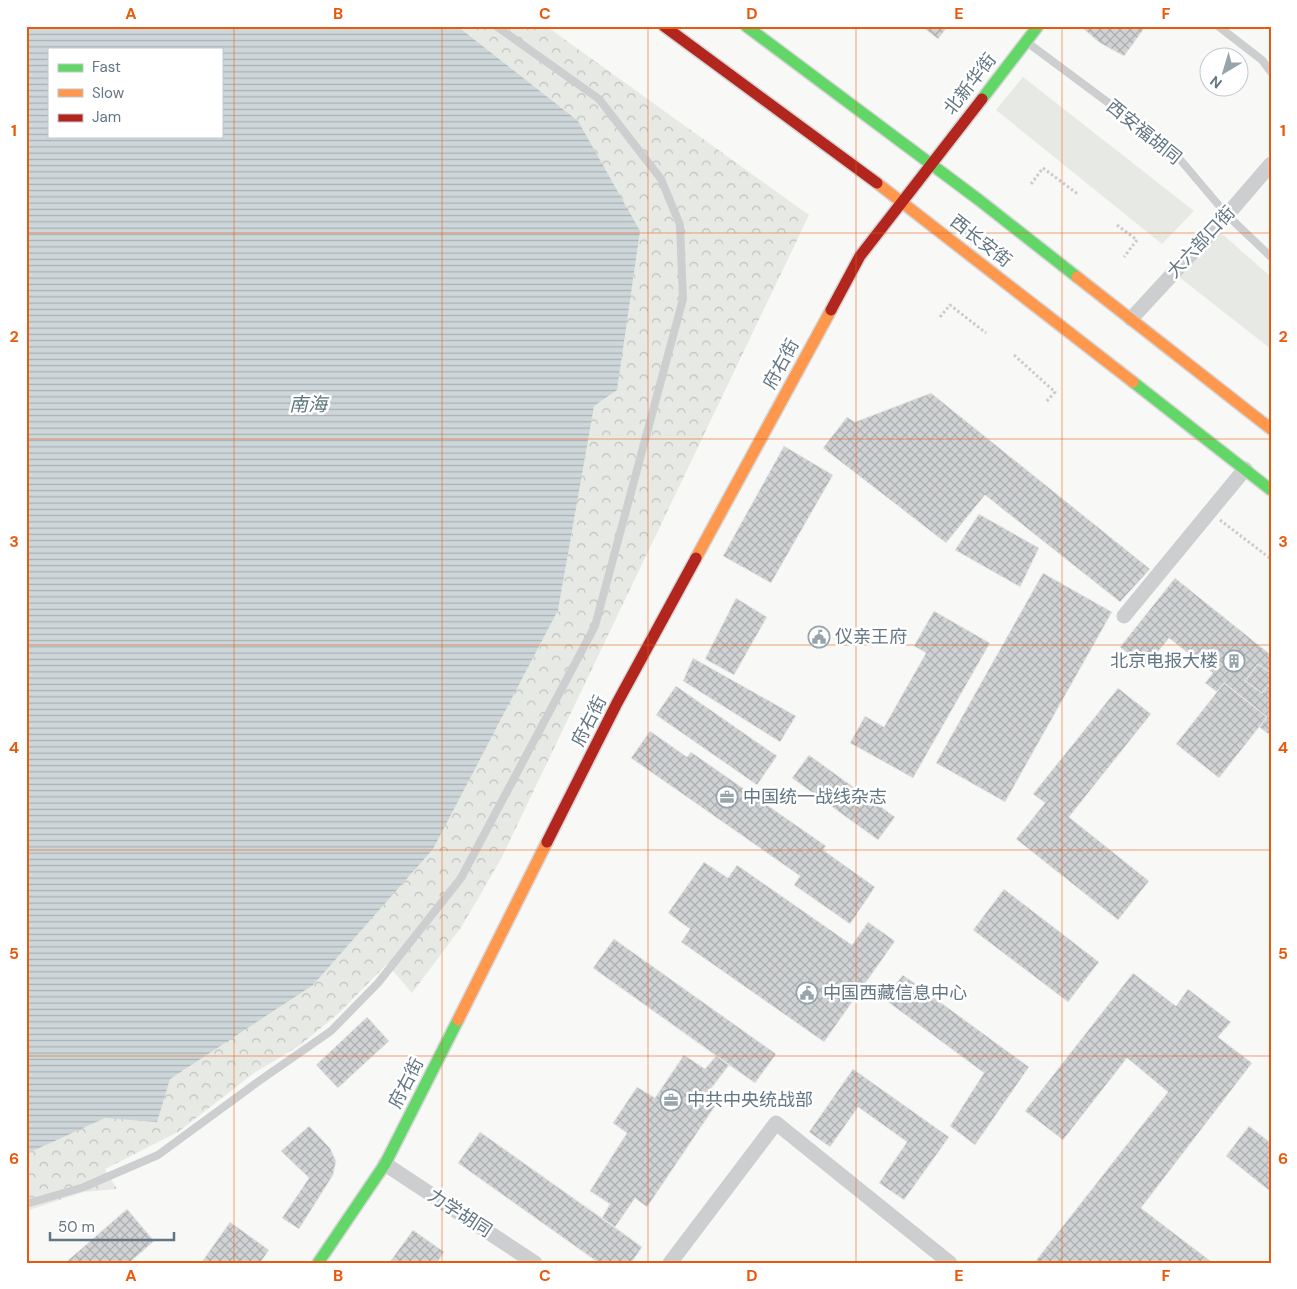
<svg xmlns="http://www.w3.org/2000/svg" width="1297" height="1289" font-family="'DM Sans','Noto Sans SC',sans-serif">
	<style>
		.green { fill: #e7eae4 }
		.park { fill: url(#park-crowns); fill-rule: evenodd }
		.water { fill: url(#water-rules); fill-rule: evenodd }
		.building { fill: url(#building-cross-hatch); stroke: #e8e8e7 }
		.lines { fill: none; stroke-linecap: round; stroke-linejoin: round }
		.fast-casing { stroke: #d5d6d7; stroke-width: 14 }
		.slow-casing { stroke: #d5d6d7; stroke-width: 14 }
		.jam-casing { stroke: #d5d6d7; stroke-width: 14 }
		.path { stroke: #cbcccc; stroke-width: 3; stroke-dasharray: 2.5 2.5; stroke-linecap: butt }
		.lane { stroke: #cdcecf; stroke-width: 8 }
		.street { stroke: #cdcecf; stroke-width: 15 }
		.fast { stroke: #63d668; stroke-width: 11 }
		.slow { stroke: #ff974d; stroke-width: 11 }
		.jam { stroke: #b3261e; stroke-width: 11 }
		.grid { fill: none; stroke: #e8590c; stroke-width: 1; stroke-opacity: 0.55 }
		.labels { text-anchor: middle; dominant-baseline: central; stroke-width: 5; stroke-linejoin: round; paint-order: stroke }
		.street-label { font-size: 18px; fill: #627684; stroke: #fff }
		.poi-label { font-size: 18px; fill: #627684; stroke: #fff; text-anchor: start }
		.water-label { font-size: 19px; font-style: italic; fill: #5d767e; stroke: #fff }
		.neatline { fill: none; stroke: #e8590c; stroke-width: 2 }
		.grid-label { font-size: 16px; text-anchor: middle; font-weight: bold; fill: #e8590c }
	</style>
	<defs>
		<pattern id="park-crowns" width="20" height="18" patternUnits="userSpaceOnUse" patternTransform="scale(1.25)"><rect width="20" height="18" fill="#e7eae4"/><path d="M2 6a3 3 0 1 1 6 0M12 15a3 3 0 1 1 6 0" fill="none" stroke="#bfc2be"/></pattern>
		<pattern id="water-rules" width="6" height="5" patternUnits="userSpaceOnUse" patternTransform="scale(1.25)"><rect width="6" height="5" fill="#cdd6d9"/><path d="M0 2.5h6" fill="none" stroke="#aab2b6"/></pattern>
		<pattern id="building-cross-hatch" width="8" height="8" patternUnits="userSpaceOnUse" patternTransform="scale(1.25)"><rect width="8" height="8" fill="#d0d2d3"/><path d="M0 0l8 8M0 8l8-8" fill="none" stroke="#acafb1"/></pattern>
	</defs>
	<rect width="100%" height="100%" fill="#f8f8f7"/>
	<!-- green -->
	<g class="green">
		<path d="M1023 77 1194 211 1162 244 996 110Z"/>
		<path d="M1220 232 1271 277V349L1179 277Z"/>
	</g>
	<!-- park -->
	<path class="park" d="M26 26H546L809 215 501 859 462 926 412 993 387 964 340 1012 299 1046 254 1073 178 1132 105 1169 117 1189 84 1192 26 1211ZM49 49H221V136H49Z"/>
	<!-- water -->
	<path class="water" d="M26 26H457L578 121 640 231 617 390 594 406 558 610 433 849 313 985 170 1079 157 1122 105 1118 26 1154ZM49 49H221V136H49Z"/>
	<!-- building -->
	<g class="building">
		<path d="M921 26H948L938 39Z"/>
		<path d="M1080 26H1146L1124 56 1100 43Z"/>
		<path d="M931 393 1150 569 1120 602 985 495 946 543 823 448 847 417 855 422Z"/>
		<path d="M784 446 833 475 771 583 723 556Z"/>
		<path d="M979 514 1039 548 1020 587 955 550Z"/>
		<path d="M1043 573 1112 612 1005 802 936 763Z"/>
		<path d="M1175 578 1271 655V736L1259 727 1267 717 1224 683 1217 692 1205 683 1213 673 1169 638 1145 668 1120 647Z"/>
		<path d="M736 598 767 617 734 675 705 659Z"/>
		<path d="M934 611 990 643 913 778 850 743 865 716 884 727 926 653 914 646Z"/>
		<path d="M693 658 796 716 780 742 683 681Z"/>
		<path d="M1258 664 1271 673V682L1262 693 1245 681Z"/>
		<path d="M1224 683 1267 717 1219 778 1176 744Z"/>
		<path d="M676 686 777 756 757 785 656 715Z"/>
		<path d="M1118 688 1151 714 1069 817 1149 881 1118 920 1016 839 1045 803 1033 794Z"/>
		<path d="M650 731 687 757 691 752 826 846 823 850 875 887 850 924 794 885 800 876 631 758Z"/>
		<path d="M809 755 895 817 878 840 792 778Z"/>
		<path d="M704 862 728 878 737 865 852 945 868 922 895 941 824 1042 681 942 690 929 668 913Z"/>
		<path d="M1004 889 1099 962 1068 1002 973 930Z"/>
		<path d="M614 939 776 1054 755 1083 729 1065 706 1095 717 1103 647 1207 635 1198 615 1227 642 1247 631 1263H599L458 1163 480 1132 602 1218 610 1204 590 1191 627 1133 613 1123 637 1087 655 1098 684 1055 705 1069 716 1056 593 968Z"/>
		<path d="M614 939 776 1054 755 1083 593 968Z"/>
		<path d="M1133 973 1176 1006 1188 989 1231 1022 1218 1037 1252 1063 1141 1208 1213 1263H1034L1168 1092 1127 1058 1063 1140 1025 1111Z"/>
		<path d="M903 975 1029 1067 975 1145 950 1126 984 1073 884 999Z"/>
		<path d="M367 1017 389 1041 338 1088 316 1065Z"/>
		<path d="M684 1055 705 1069 716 1056 729 1065 706 1095 717 1103 647 1207 635 1198 615 1227 602 1218 610 1204 590 1191 627 1133 613 1123 637 1087 655 1098Z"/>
		<path d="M853 1069 949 1137 904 1200 879 1183 907 1142 858 1107 830 1147 809 1132Z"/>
		<path d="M309 1126 330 1148 336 1161 333 1175 299 1229 282 1218 309 1178 281 1151Z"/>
		<path d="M1249 1126 1271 1143V1192L1226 1156Z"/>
		<path d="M480 1132 642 1247 631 1263H599L458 1163Z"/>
		<path d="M127 1209 154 1241 129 1263H65Z"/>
		<path d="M230 1222 269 1250 260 1263H201Z"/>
		<path d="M413 1230 444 1252 437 1263H389Z"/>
	</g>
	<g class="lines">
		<!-- fast casing -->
		<g class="fast-casing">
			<g id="fast">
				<path d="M746 26 979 200 1077 277"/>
				<path d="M982 99 1038 26"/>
				<path d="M1133 382 1271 490"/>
				<path d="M318 1263 385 1164 458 1020"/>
			</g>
		</g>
		<!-- slow casing -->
		<g class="slow-casing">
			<g id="slow">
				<path d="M877 183 1133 382"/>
				<path d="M1077 277 1271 429"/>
				<path d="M696 558 831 310"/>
				<path d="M458 1020 547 842"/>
			</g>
		</g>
		<!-- jam casing -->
		<g class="jam-casing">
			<g id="jam">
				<path d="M664 26 877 183"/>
				<path d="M831 310 860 256 982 99"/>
				<path d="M547 842 617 703 696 558"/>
			</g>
		</g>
		<!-- path -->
		<g class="path">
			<path d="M1031 184 1043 168 1079 195"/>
			<path d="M1117 225 1137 240 1124 257"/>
			<path d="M940 317 950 305 986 333"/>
			<path d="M1014 355 1055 392 1046 402"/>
			<path d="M1220 520 1271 559"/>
		</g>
		<!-- lane -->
		<g class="lane">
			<path d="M1218 26 1262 60 1271 72"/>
			<path d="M1028 43 1172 150 1227 215 1271 257"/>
			<path d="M26 1204 84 1187 158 1155 259 1081 331 1031 378 983 461 878 595 626 683 299 680 225 661 179 599 99 496 26"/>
		</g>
		<!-- street -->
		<g class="street">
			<path d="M1131 319 1227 215 1271 164"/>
			<path d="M1124 616 1245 469"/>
			<path d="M385 1164 535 1263"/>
			<path d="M670 1263 776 1123 950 1263"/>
		</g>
		<!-- fast -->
		<use href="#fast" class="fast"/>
		<!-- slow -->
		<use href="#slow" class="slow"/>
		<!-- jam -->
		<use href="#jam" class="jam"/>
	</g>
	<!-- grid -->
	<path class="grid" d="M234 26V1263M442 26V1263M648 26V1263M856 26V1263M1062 26V1263M26 233H1271M26 439H1271M26 645H1271M26 850H1271M26 1056H1271"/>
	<!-- icons -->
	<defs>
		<g id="civic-ring" transform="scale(1.125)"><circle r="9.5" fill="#fff" stroke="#96a4ac" stroke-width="1.5"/><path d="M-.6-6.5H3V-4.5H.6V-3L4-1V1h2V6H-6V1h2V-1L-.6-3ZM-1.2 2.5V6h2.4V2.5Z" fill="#96a4ac"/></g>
		<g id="building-ring" transform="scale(1.125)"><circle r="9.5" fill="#fff" stroke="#96a4ac" stroke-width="1.5"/><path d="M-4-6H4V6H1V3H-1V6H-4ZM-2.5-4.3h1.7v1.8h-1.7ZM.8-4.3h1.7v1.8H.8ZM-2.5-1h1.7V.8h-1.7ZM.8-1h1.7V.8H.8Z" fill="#96a4ac"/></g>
		<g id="office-ring" transform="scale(1.125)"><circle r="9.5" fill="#fff" stroke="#96a4ac" stroke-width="1.5"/><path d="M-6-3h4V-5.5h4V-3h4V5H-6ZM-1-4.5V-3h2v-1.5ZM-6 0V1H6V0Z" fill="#96a4ac"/></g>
	</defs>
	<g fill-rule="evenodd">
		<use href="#civic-ring" x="819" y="637"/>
		<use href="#building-ring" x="1234" y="661"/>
		<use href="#office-ring" x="727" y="797"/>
		<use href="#civic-ring" x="807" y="993"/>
		<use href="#office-ring" x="671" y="1100"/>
	</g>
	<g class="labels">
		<!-- street labels -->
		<g class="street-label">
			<text transform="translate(970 84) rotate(-52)">北新华街</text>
			<text transform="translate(1144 132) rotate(39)">西安福胡同</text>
			<text transform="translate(981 241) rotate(38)">西长安街</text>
			<text transform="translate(1201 242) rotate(-47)">大六部口街</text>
			<text transform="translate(781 364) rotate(-61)">府右街</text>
			<text transform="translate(589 721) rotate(-63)">府右街</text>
			<text transform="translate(406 1083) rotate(-63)">府右街</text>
			<text transform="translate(460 1213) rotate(33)">力学胡同</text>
		</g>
		<!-- poi labels -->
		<g class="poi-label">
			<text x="835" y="637">仪亲王府</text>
			<text x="1218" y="661" text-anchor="end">北京电报大楼</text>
			<text x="743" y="797">中国统一战线杂志</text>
			<text x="823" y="993">中国西藏信息中心</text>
			<text x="687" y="1100">中共中央统战部</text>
		</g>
		<!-- water labels -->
		<g class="water-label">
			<text x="308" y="404">南海</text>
		</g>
	</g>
	<!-- border -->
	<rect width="1297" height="1289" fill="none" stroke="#ffffff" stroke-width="55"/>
	<!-- legend -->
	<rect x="48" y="48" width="175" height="90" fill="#ffffff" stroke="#c0c8ce"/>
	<rect x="58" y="64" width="25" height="8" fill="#63d668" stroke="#c0c8ce"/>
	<text x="92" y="72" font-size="15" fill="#627684">Fast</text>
	<rect x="58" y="89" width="25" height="8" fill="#ff974d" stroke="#c0c8ce"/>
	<text x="92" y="98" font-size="15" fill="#627684">Slow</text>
	<rect x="58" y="114" width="25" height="8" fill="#b3261e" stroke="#c0c8ce"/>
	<text x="92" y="122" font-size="15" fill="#627684">Jam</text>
	<!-- north arrow -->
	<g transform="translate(1224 72) rotate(218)"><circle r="24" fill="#ffffff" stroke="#c0c8ce"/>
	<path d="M0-4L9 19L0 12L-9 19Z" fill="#96a4ac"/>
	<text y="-8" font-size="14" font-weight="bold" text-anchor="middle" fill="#627684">N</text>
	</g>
	<!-- scale -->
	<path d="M50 1232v8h124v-8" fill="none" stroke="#627684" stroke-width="2.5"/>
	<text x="58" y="1232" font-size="15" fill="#627684" stroke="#ffffff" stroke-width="4" paint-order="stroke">50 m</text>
	<rect x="28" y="28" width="1242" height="1234" class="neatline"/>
	<g class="grid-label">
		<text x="131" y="19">A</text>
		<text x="338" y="19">B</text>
		<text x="545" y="19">C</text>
		<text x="752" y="19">D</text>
		<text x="959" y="19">E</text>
		<text x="1166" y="19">F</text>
		<text x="14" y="136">1</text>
		<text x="1283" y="136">1</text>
		<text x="14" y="342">2</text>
		<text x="1283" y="342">2</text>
		<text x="14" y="547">3</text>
		<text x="1283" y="547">3</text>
		<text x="14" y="753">4</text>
		<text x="1283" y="753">4</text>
		<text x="14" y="959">5</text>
		<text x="1283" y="959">5</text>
		<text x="14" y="1164">6</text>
		<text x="1283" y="1164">6</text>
		<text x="131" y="1281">A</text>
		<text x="338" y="1281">B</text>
		<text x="545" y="1281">C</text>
		<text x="752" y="1281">D</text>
		<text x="959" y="1281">E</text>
		<text x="1166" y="1281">F</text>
	</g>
</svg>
